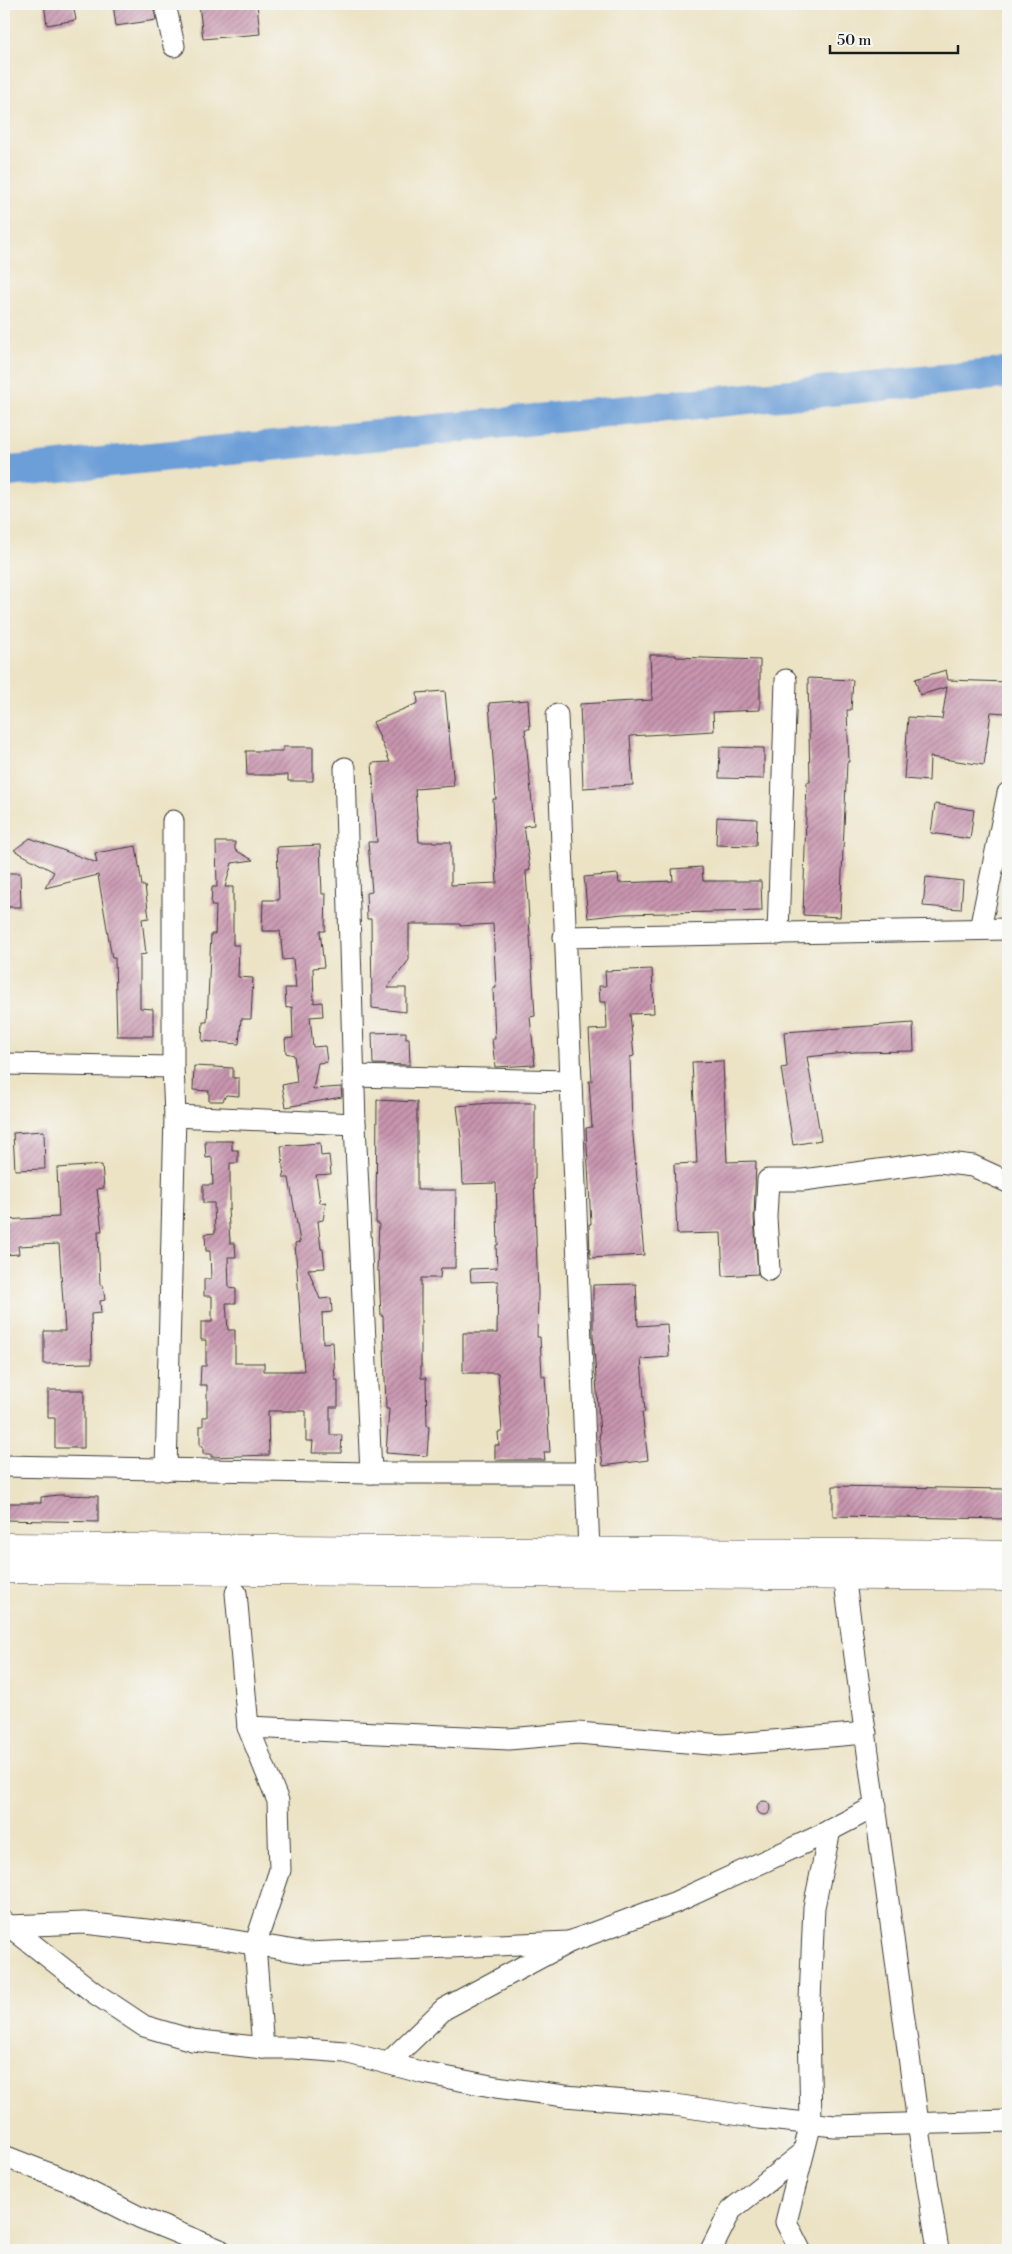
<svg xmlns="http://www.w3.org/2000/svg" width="1012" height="2254" font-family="'Libre Bodoni',serif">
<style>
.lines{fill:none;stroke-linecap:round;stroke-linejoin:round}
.river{stroke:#6c9ed7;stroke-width:31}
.building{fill:url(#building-hatch)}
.minor-casing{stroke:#3b3a35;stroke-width:23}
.major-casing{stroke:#3b3a35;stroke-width:29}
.minor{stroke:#fff;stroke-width:21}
.major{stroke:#fff;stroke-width:28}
</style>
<defs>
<pattern id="building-hatch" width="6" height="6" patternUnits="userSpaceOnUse" patternTransform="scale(1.25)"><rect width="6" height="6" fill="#c895af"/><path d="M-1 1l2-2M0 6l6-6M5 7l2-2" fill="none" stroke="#a2798e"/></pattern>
</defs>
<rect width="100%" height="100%" fill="#f6f6f2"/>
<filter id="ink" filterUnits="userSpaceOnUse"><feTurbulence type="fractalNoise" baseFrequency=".02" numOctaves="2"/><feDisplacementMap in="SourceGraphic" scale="10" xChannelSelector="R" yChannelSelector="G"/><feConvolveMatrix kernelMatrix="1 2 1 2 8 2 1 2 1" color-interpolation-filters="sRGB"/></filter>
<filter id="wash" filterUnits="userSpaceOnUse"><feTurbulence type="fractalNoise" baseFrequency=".0096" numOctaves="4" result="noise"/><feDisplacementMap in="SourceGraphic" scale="20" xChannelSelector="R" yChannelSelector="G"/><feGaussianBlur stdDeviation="1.12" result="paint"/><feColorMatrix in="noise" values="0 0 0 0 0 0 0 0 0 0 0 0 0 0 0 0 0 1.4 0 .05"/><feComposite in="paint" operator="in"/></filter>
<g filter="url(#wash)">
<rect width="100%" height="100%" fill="#ece3c5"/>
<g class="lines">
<!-- river -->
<polyline class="river" points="4,472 1008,373"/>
</g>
<g id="blocks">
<!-- building -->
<g class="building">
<polygon points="44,4 73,4 76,20 47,25"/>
<polygon points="113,4 153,4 156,20 116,26"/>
<polygon points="199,4 257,4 260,34 203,39"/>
<polygon points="650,655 676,655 676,657 760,660 760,710 713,712 714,731 630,736 633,785 583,788 580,704 652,700"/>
<polygon points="946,670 948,680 1007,682 1006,713 991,712 984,765 930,757 929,781 904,779 908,717 942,719 947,687 920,695 915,679"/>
<polygon points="808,678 853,680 851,710 847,710 849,762 847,762 840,917 803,915 807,782 810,782"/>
<polygon points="445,691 454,786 415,789 419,842 451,842 451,885 497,883 493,799 496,799 489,703 528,700 530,729 525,729 534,825 524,826 530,870 526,871 535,1016 530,1017 535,1065 495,1067 492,1039 495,1039 493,988 496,988 493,924 460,926 460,924 409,924 409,960 387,988 406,988 406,1012 372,1008 371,919 367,919 366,893 372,892 368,842 377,842 372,763 390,762 373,722 418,703 417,693"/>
<polygon points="283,747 313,747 313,781 288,781 288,775 247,775 246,751 283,751"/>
<polygon points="720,747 764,748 764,779 719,778"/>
<polygon points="935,804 974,810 970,839 931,833"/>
<polygon points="717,817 757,819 756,846 716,845"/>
<polygon points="30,838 97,863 95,853 136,846 142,886 145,886 149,918 142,919 146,954 140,955 140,1008 153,1009 153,1036 117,1036 115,958 112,958 98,875 45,888 54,872 14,850"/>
<polygon points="216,842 235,842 235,850 253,860 232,863 225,887 233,887 233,945 239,945 238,977 253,978 251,1019 241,1019 239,1044 202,1041 203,1022 207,1022 211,934 215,934 216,906 211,906 212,887 217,887"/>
<polygon points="320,845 322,894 326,894 325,931 320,931 324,967 313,968 314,1003 322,1002 323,1016 310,1017 313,1047 325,1046 327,1062 318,1063 313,1089 341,1087 342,1097 286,1107 282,1085 297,1082 294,1055 286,1053 285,1039 293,1038 292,1007 286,1008 285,988 296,988 293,959 283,960 280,931 262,931 263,900 279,900 277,847"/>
<polygon points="702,867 703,881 761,881 762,911 622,914 588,918 584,877 618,874 619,883 673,881 672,869"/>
<polygon points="4,873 20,873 21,907 4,907"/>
<polygon points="926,877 963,881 961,909 923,906"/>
<polygon points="652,969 654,1013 630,1014 634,1056 630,1057 632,1125 644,1255 590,1258 589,1224 591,1224 586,1128 592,1127 589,1081 592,1081 589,1030 607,1029 606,1002 600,1002 599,986 606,986 605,971"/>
<polygon points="913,1023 914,1051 854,1052 807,1057 821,1140 793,1145 781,1068 787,1067 784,1032"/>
<polygon points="406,1032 406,1038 409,1038 410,1065 373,1064 372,1033"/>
<polygon points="723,1061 727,1162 756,1161 754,1218 758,1274 723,1276 721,1233 677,1234 674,1164 697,1163 692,1062"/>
<polygon points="194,1066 233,1068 233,1078 239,1078 239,1096 226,1095 223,1101 209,1101 209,1091 193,1090"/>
<polygon points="377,1100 417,1102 417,1190 456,1190 455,1268 441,1268 440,1278 421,1278 421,1378 426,1378 427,1426 429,1427 427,1456 386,1453 389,1409 386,1409 383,1316 381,1316 379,1271 377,1270 379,1223 376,1223"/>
<polygon points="490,1103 535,1103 535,1179 534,1179 538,1294 537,1337 540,1337 542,1376 545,1376 550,1452 544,1452 545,1460 495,1460 495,1445 499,1445 498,1432 502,1432 498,1373 463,1373 463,1333 497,1333 498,1281 471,1282 470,1269 497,1268 496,1245 498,1245 496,1183 463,1184 461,1138 457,1106"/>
<polygon points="44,1131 45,1169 15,1170 13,1133"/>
<polygon points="205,1141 232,1141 232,1150 238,1150 238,1163 230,1163 230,1209 228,1209 230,1243 235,1243 236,1257 228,1257 229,1288 236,1289 236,1303 226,1303 228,1330 235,1330 235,1363 264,1363 264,1371 304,1371 295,1243 300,1242 289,1178 284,1178 281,1146 320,1143 321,1156 329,1155 331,1174 316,1175 320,1203 326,1202 323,1220 318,1221 321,1249 323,1249 325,1268 308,1269 320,1299 331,1298 332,1312 322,1313 323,1343 333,1342 335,1380 338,1380 338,1407 330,1407 330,1435 342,1435 341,1453 312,1453 313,1441 306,1441 306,1411 268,1411 269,1455 211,1457 211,1454 203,1454 203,1446 200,1446 200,1426 203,1426 203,1417 207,1417 207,1385 200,1385 201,1366 206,1366 206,1340 201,1340 201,1322 212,1322 212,1296 204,1296 204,1279 211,1279 210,1251 206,1251 205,1234 215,1233 214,1203 203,1203 203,1185 213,1185 212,1157 206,1158"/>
<polygon points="102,1165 104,1188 97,1189 102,1231 98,1231 100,1285 103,1285 105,1300 100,1301 101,1313 91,1314 92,1363 44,1364 44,1331 65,1331 59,1244 18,1246 19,1254 4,1255 4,1220 59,1217 57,1168"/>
<polygon points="636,1284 638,1326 667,1324 669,1357 641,1359 645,1412 642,1412 648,1460 603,1466 599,1435 600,1435 593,1335 593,1285"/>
<polygon points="48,1390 84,1390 84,1448 55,1448 55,1418 48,1418"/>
<polygon points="833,1486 1003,1489 1008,1491 1008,1519 833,1516"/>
<polygon points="59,1495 98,1496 98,1522 4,1520 4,1503 41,1503 41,1497"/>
<circle cx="764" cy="1808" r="7"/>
</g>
</g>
</g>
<g filter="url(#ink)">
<use href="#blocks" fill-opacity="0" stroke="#3b3a35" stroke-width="1"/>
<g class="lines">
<!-- minor casing -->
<g class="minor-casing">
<g id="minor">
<polyline points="165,4 174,46"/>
<polyline points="557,715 589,1551"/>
<polyline points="345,768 355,1124 371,1473"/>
<polyline points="980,929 1008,793"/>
<polyline points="778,934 786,680"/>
<polyline points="564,937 1008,929"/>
<polyline points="4,1064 173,1067"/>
<polyline points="353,1076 570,1081"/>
<polyline points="175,1116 355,1124"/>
<polyline points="769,1270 766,1217 768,1180 803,1180 939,1162 973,1166 1008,1182"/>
<polyline points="4,1466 371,1473 586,1473"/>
<polyline points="166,1470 175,1116 173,1067 173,821"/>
<polyline points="844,1575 918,2123 938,2250"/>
<polyline points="236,1593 248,1727 509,1739 578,1733 722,1745 866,1733"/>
<polyline points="248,1727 278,1801 280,1870 255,1945 263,2048"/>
<polyline points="4,1922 93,1992 144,2026 192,2040 263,2048 293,2048 345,2052 424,2073 496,2087 565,2096 675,2105 759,2118 835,2126 1008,2121"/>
<polyline points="9,1926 84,1923 217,1938 307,1953 569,1942"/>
<polyline points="388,2063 444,2009 569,1942 676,1902 817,1837 876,1806"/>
<polyline points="4,2156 68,2181 139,2217 220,2250"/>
<polyline points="711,2250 731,2210 803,2153"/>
<polyline points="800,2250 786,2222 811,2123 809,2023 814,1907 830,1830"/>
</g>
</g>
<!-- major casing -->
<g class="major-casing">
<g id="major">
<path d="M4 1547C226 1548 448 1550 670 1552 783 1553 895 1552 1008 1555"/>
<polyline points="4,1569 1008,1577"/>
</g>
</g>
<!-- minor -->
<use href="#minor" class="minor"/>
<!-- major -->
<use href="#major" class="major"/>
</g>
</g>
<!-- margin -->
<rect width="1012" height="2254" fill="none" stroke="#f6f6f2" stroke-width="20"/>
<!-- scale -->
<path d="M830 45v8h128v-8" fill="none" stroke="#1c1c1c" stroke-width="2.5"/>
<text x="837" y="45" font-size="15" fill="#1c1c1c" stroke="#f6f6f2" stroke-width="4" paint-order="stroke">50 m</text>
</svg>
